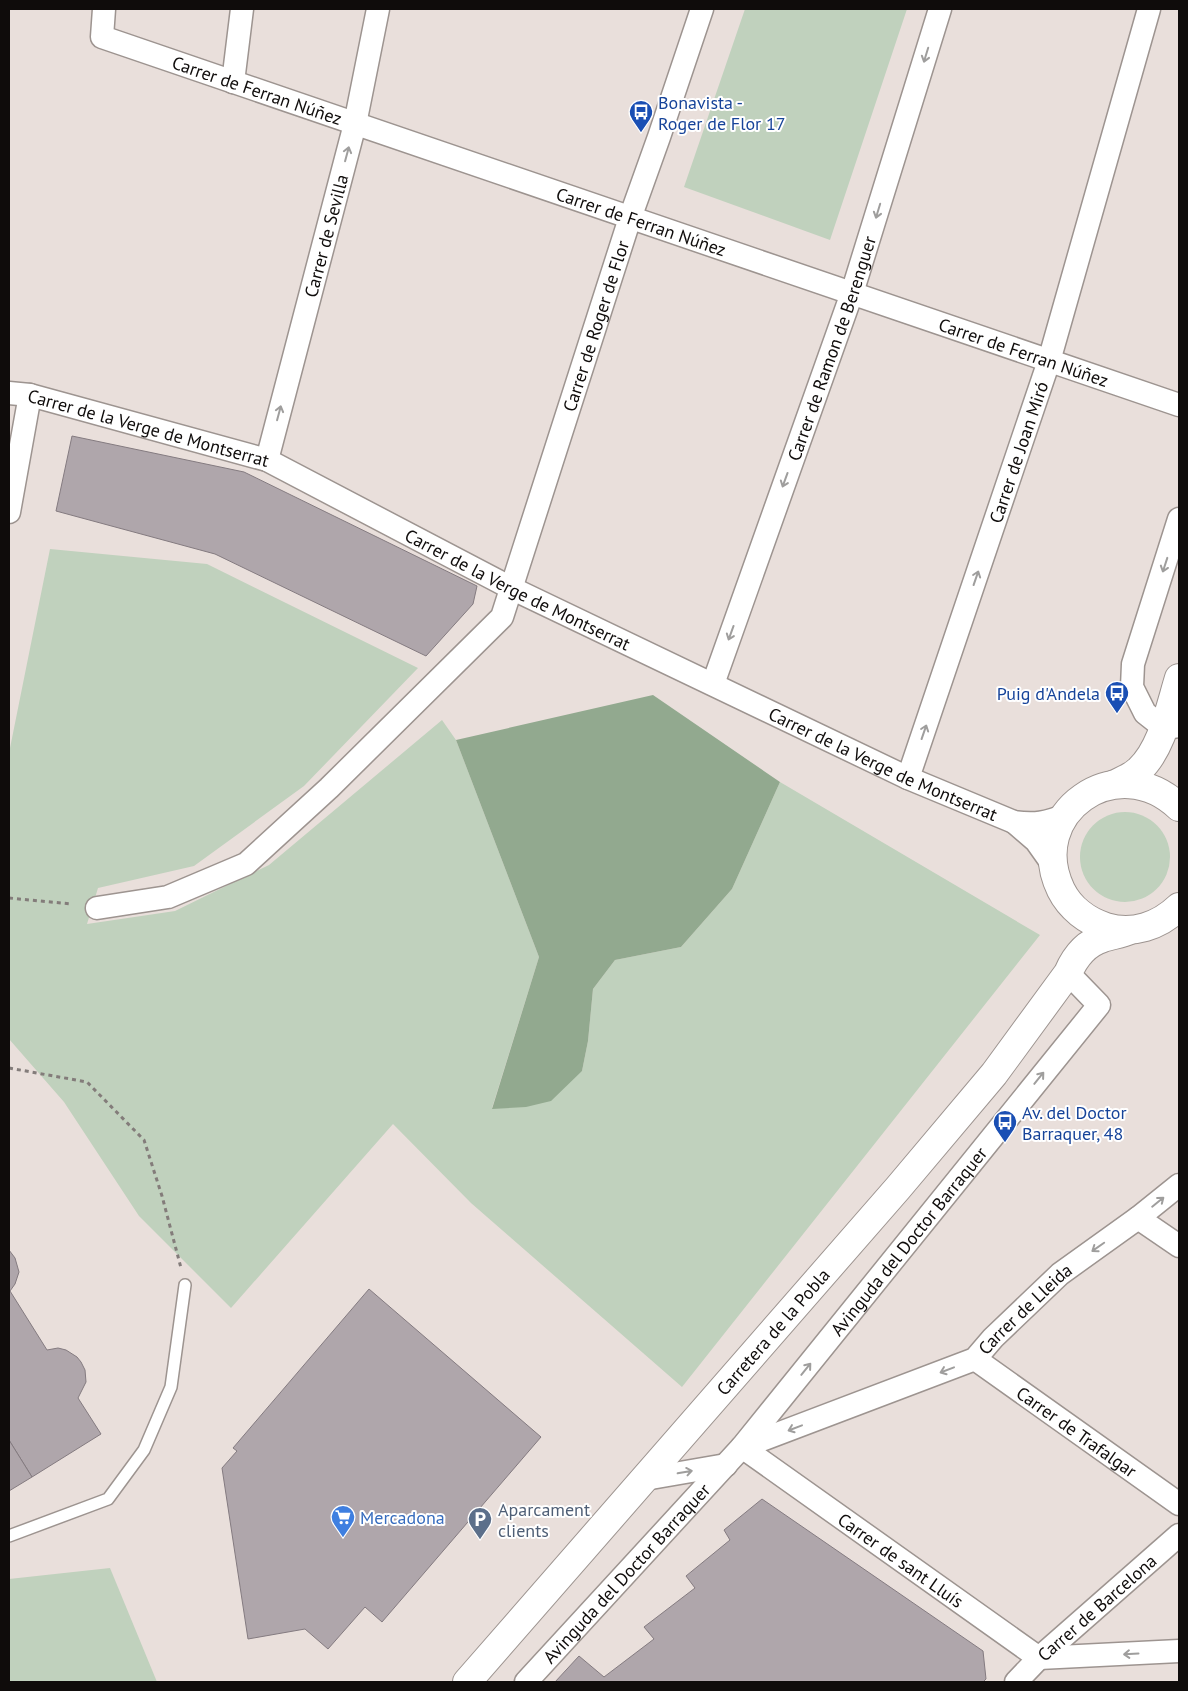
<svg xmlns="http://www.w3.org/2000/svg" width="1188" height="1691" font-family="'PT Sans',sans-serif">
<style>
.green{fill:#c0d1bd}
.forest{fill:#92a98f}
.building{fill:#afa6ab;stroke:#847b80}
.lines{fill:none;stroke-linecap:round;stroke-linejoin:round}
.service-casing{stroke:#9d9490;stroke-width:14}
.minor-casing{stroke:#9d9490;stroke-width:25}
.tertiary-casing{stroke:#9d9490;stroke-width:30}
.path{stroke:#837c7a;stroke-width:3;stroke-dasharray:4 4;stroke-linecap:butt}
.service{stroke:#fff;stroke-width:11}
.minor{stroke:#fff;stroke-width:22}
.tertiary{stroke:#fff;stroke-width:28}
.oneway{stroke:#9f9e9d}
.labels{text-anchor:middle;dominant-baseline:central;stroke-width:4;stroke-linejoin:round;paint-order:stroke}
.street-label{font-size:18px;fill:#0f0c0b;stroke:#fff}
.transit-label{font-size:18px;fill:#164399;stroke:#fff;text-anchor:start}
.service-label{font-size:18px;fill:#4e5e75;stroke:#fff;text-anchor:start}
.shop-label{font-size:18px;fill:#366cbe;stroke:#fff;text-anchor:start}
</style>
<rect width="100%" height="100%" fill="#e9dfdb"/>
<!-- green -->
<g class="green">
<polygon points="745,9 907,9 830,240 684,187"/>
<polygon points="50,549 207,564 418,668 304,786 194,866 98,888 87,924 175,911 269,865 442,720 456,740 539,957 492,1108 582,1071 588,1041 593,989 615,960 681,947 732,889 780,782 1040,935 682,1387 471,1203 393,1124 231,1308 139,1216 64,1102 9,1039 9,753"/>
<circle cx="1125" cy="857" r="45"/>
<polygon points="110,1568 157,1682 9,1682 9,1579"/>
</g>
<!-- forest -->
<polygon class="forest" points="653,695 780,782 732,889 681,947 615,960 593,989 588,1041 582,1071 551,1101 526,1107 492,1109 539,957 456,740"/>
<!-- building -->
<g class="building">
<polygon points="72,436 244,472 477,586 473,604 426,656 215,554 56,511"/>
<polygon points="9,1250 15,1258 19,1272 15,1284 10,1291 47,1350 58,1348 66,1350 77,1357 81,1362 85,1370 86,1382 78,1398 101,1434 32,1477 9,1440"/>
<polygon points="369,1289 541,1437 382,1622 365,1607 328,1649 305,1629 248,1639 222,1468 237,1451 233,1448"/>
<polygon points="9,1440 32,1477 9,1491"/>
<polygon points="762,1499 983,1651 986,1679 983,1682 555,1682 579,1656 604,1677 654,1639 644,1627 695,1588 686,1576 730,1540 724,1530"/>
</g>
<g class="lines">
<!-- service casing -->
<g class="service-casing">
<polyline id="service" points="9,1536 108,1499 144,1450 171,1387 185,1285"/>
</g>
<!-- minor casing -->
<g class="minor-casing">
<g id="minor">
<path id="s1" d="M104 9 102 37 1179 405"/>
<polyline points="233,82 242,9"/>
<path id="s2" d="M9 393 30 395 267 460 511 588 908 778 1014 822C1035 825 1046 823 1066 815"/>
<path id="s3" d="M267 460 355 124 378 9"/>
<polyline points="9,512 30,395"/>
<polyline points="1179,519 1133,664 1132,687 1145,713 1164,728 1179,726"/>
<path id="s4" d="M713 684 852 293 940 9"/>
<path id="s5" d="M908 778 1049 361 1149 9"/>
<polyline points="1014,822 1036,841 1053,865"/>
<path id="s6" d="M97 908 168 897 246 864 329 788 502 617 630 218 659 137 702 9"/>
<polyline points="1138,1218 1179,1246"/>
<path id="s7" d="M975 1359 1179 1504"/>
<path id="s8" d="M742 1447 1039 1658"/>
<path id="s9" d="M743 1447 975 1359 993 1338 1060 1274 1138 1218 1179 1185"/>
<polyline points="645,1479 726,1465"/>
<polyline points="1039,1658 1179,1651"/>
<path id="s10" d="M526 1682 742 1447 1099 1005 1068 973"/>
<path id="s11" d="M1016 1682 1039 1658 1179 1535"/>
</g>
</g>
<!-- tertiary casing -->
<g class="tertiary-casing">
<g id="tertiary">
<path d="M1115 784C1123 780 1132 777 1139 770 1162 749 1170 707 1179 678"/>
<path d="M1179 807C1117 748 1024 813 1061 890 1070 908 1087 921 1106 927 1133 935 1159 926 1179 907"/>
<path id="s12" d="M467 1682 898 1188 994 1074 1068 973C1075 957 1086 943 1103 938 1112 935 1121 934 1130 930"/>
</g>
</g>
<!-- path -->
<g class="path">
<polyline points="9,898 72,904"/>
<polyline points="9,1068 87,1082 144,1140 162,1196 181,1268"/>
</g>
<!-- service -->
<use href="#service" class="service"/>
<!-- minor -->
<use href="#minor" class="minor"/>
<!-- tertiary -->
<use href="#tertiary" class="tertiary"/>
</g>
<!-- one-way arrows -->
<defs><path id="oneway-shaft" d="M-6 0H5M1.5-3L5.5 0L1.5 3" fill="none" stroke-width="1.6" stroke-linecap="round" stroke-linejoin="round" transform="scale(1.25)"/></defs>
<g class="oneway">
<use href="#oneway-shaft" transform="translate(926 55) rotate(107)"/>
<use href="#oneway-shaft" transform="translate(347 154) rotate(-75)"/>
<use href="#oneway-shaft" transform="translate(878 211) rotate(107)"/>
<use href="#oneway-shaft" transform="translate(279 413) rotate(-75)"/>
<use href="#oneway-shaft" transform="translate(785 480) rotate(110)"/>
<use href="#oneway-shaft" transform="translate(1165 565) rotate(108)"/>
<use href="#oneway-shaft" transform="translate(976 578) rotate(-71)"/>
<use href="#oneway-shaft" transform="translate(731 633) rotate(110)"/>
<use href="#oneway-shaft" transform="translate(924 732) rotate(-71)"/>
<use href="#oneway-shaft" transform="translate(1039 1078) rotate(-51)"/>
<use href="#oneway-shaft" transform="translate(1158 1202) rotate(-39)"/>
<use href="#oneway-shaft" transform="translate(1098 1247) rotate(145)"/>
<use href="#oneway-shaft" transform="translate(806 1369) rotate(-51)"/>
<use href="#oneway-shaft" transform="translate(947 1370) rotate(159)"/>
<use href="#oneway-shaft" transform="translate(795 1428) rotate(159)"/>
<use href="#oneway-shaft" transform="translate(685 1472) rotate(-10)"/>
<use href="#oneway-shaft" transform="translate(1131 1654) rotate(177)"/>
</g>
<!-- icons -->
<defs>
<g id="bus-pin" transform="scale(1.25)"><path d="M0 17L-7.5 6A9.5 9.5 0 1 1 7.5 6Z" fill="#1a4fb4" stroke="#fff"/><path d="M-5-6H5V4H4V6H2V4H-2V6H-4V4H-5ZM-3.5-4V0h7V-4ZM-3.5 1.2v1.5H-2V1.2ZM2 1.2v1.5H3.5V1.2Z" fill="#fff"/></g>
<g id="supermarket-pin" transform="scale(1.25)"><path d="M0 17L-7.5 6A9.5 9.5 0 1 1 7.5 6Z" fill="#3f7fe0" stroke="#fff"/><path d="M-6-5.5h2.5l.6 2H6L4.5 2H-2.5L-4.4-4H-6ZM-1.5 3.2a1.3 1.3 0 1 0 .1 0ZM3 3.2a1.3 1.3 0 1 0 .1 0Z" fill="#fff"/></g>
<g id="parking-pin" transform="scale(1.25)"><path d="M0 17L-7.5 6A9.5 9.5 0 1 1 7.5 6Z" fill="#5c6f8a" stroke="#fff"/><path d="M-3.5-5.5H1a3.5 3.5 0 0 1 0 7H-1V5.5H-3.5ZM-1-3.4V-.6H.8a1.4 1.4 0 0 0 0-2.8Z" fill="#fff"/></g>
</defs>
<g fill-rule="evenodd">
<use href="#bus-pin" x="641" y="112"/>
<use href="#bus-pin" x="1117" y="693"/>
<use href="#bus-pin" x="1005" y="1122"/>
<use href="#supermarket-pin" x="343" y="1517"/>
<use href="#parking-pin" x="480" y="1519"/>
</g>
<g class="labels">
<!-- street labels -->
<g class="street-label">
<text stroke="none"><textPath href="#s1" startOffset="192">Carrer de Ferran Núñez</textPath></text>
<text stroke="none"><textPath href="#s1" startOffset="598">Carrer de Ferran Núñez</textPath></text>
<text stroke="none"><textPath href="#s3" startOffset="232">Carrer de Sevilla</textPath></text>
<text stroke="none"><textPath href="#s6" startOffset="818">Carrer de Roger de Flor</textPath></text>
<text stroke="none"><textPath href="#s4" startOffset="356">Carrer de Ramon de Berenguer</textPath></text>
<text stroke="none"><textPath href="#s1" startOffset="1002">Carrer de Ferran Núñez</textPath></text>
<text stroke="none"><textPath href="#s2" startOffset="144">Carrer de la Verge de Montserrat</textPath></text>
<text stroke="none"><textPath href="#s5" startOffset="344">Carrer de Joan Miró</textPath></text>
<text stroke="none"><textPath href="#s2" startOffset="549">Carrer de la Verge de Montserrat</textPath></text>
<text stroke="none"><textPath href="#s2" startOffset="954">Carrer de la Verge de Montserrat</textPath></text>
<text stroke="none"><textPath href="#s10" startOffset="584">Avinguda del Doctor Barraquer</textPath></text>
<text stroke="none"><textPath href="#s9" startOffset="319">Carrer de Lleida</textPath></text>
<text stroke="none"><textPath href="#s12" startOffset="465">Carretera de la Pobla</textPath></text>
<text stroke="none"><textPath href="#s7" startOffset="125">Carrer de Trafalgar</textPath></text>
<text stroke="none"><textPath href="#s8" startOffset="195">Carrer de sant Lluís</textPath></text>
<text stroke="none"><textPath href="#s10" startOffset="148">Avinguda del Doctor Barraquer</textPath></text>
<text stroke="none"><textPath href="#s11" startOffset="110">Carrer de Barcelona</textPath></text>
</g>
<!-- transit labels -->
<g class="transit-label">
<text x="658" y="102">Bonavista -<tspan x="658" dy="21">Roger de Flor 17</tspan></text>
<text x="1100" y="693" text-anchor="end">Puig d'Andela</text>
<text x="1022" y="1112">Av. del Doctor<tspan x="1022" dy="21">Barraquer, 48</tspan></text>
</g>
<!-- service labels -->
<g class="service-label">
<text x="498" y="1509">Aparcament<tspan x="498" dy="21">clients</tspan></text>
</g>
<!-- shop labels -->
<g class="shop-label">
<text x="360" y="1517">Mercadona</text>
</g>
</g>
<!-- border -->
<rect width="1188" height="1691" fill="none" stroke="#0f0c0b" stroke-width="20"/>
</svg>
